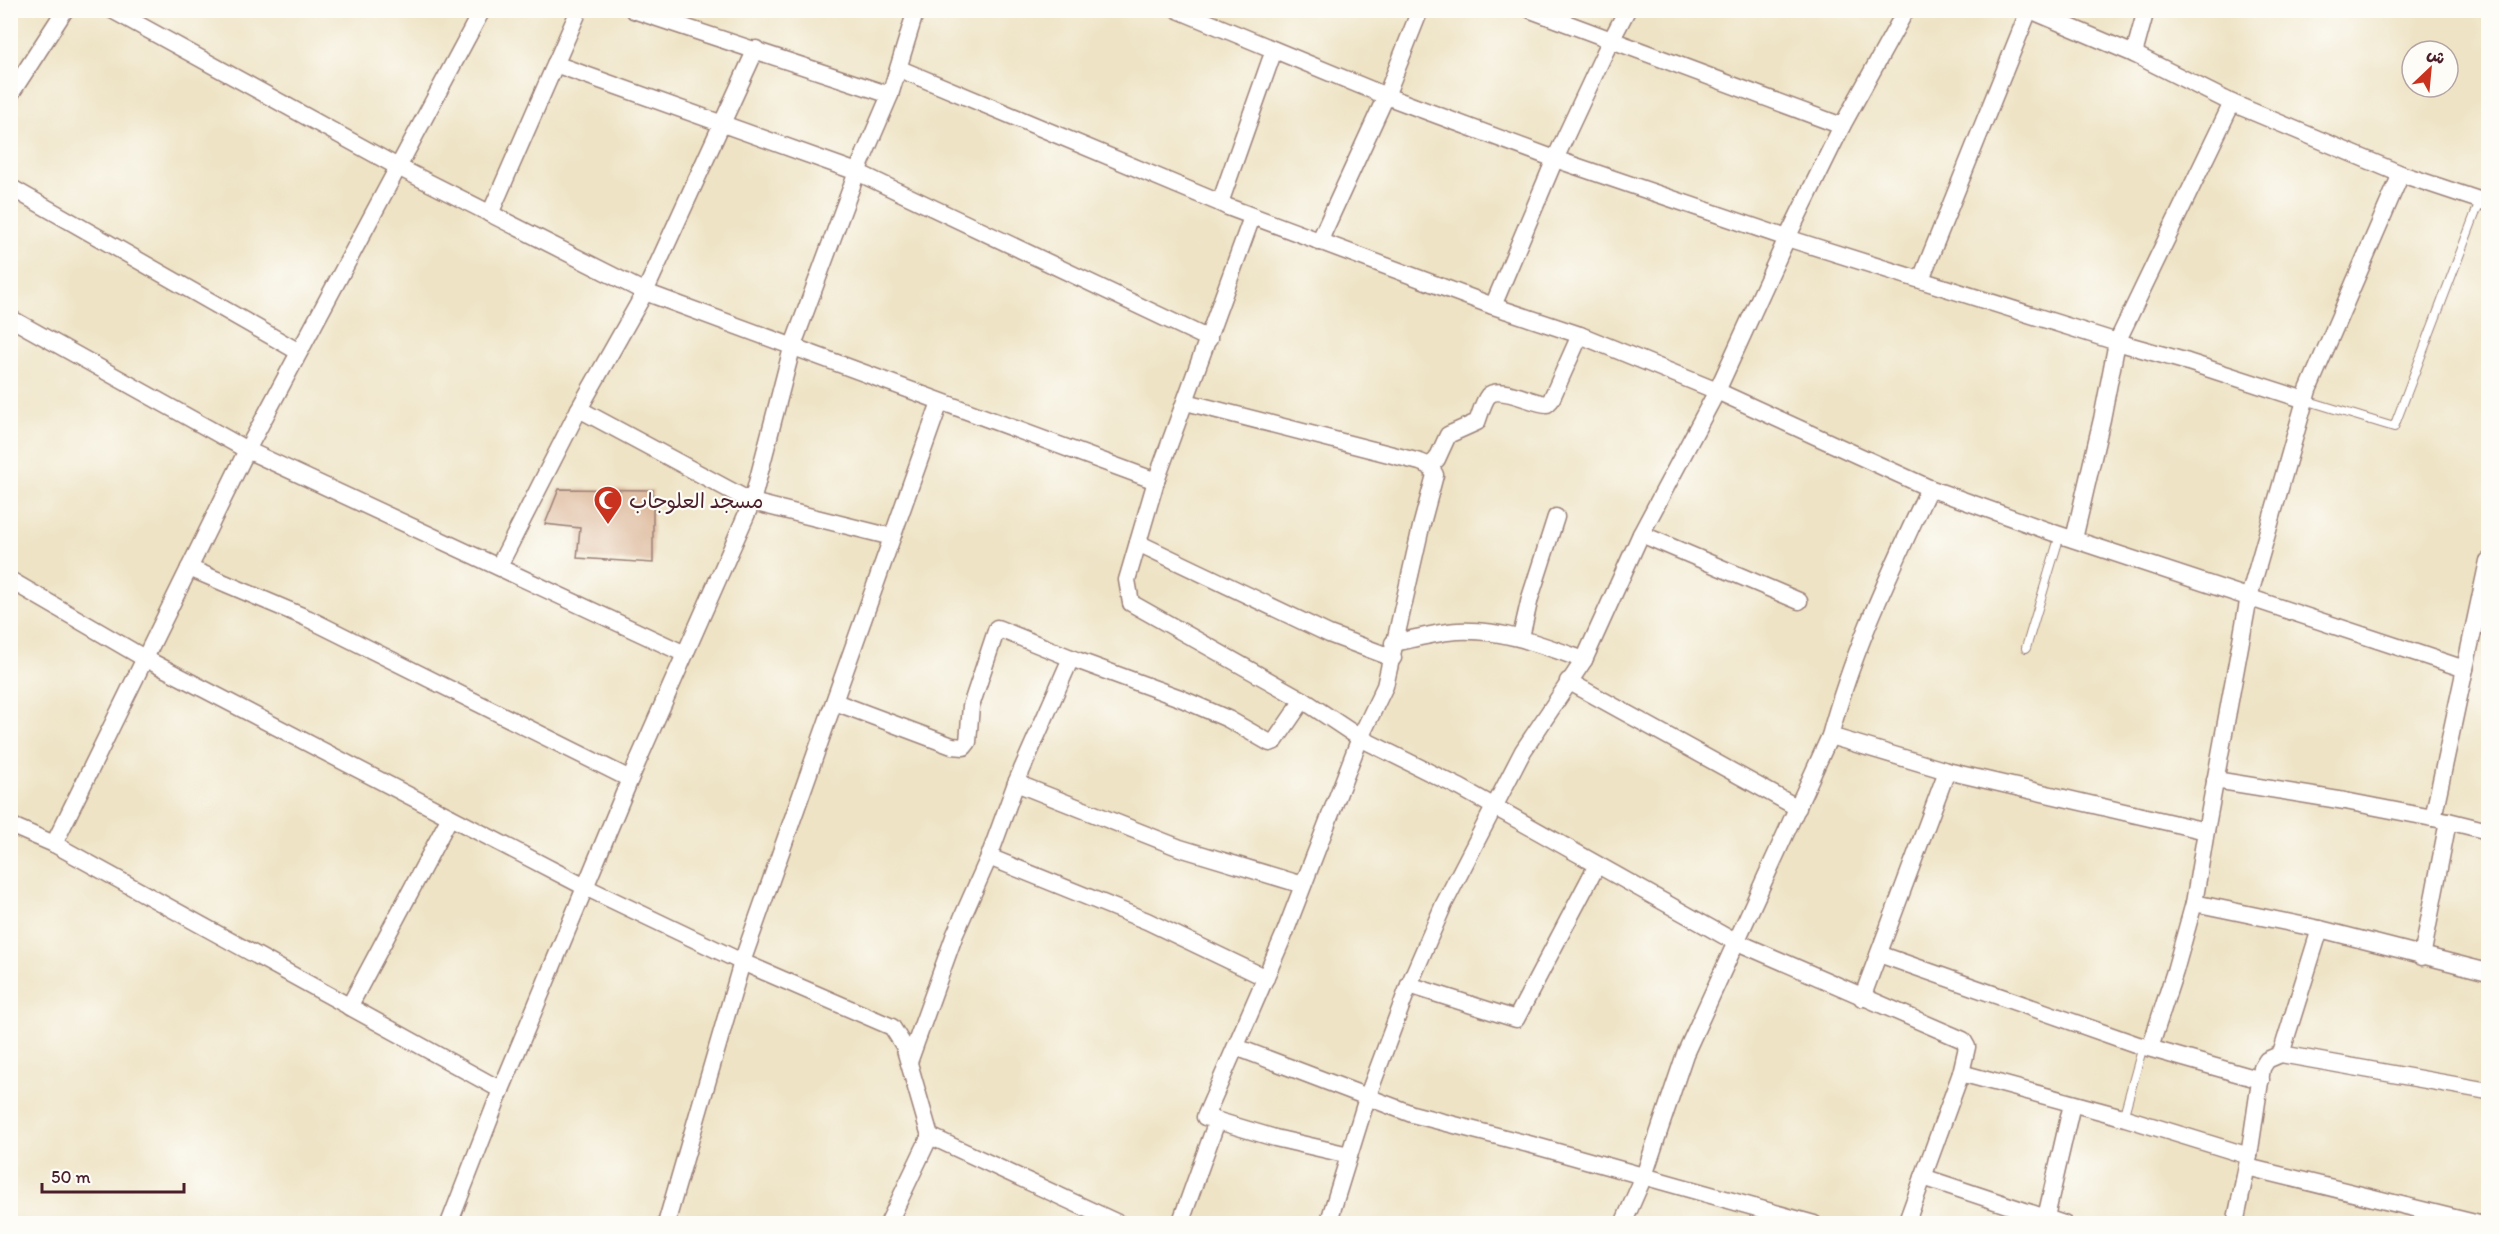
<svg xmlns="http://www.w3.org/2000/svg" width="2499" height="1234" font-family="Itim,'Playpen Sans Arabic',sans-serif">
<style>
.building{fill:#d8ae8d}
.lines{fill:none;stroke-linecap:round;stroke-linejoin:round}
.service-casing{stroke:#9c8178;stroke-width:10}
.minor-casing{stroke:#9c8178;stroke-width:19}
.service{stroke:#fff;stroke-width:8}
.minor{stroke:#fff;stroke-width:16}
.labels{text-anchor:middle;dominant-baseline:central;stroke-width:4.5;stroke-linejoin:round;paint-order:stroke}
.poi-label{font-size:21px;fill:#4a1f2b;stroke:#fdfcf7;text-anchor:start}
</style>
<rect width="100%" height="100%" fill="#fdfcf7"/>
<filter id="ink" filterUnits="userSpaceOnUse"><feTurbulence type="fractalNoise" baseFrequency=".0167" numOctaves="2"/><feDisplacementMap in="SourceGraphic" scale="12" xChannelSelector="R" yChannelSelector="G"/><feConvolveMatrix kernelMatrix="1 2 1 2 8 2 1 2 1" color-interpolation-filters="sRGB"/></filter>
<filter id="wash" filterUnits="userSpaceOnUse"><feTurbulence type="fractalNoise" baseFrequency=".008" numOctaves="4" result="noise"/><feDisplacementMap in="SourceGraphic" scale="24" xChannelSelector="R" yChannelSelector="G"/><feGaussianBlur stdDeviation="1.35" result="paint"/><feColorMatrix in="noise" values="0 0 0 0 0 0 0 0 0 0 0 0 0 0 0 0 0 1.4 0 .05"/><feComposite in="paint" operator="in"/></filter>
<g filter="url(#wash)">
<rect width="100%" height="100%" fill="#eee3c5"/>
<g id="blocks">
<!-- building -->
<polygon class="building" points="559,489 653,490 653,563 577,558 580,528 545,524"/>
</g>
</g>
<g filter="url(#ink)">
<use href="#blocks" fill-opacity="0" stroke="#9c8178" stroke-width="1.5"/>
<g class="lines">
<!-- service casing -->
<g class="service-casing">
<g id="service">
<polyline points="2305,400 2394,427 2480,201"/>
<polyline points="2026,648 2060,535"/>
<polyline points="2123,1118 2143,1046"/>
</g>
</g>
<!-- minor casing -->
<g class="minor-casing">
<g id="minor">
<polyline points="112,10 398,167 645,292 1156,481"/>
<polyline points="633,10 890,95"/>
<polyline points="1178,10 1386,96 1555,159 1787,238 2117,342 2232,103 2134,54 2030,10"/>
<polyline points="1531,10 1842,126"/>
<polyline points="1274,50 1220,203 1228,207 1493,306 1580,335 1717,391 1929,488 2054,533 2465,669"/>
<polyline points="2134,54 2146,10"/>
<polyline points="555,64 857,172 1209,339"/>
<polyline points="900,69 1220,203"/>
<polyline points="10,95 65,10"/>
<polyline points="2232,103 2401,174 2488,203"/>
<polyline points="10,187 299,352"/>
<polyline points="490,214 579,10"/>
<polyline points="1252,217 1156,481 1127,580 1131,603 1303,700 1360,738 1461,788 1728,938 1963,1040 1967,1047 1961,1073 1906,1224"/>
<polyline points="1319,242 1386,96 1420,10"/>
<polyline points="1921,279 2029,10"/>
<polyline points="1493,306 1555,159 1605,52 1627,10"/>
<polyline points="10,318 247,450 685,654"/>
<polyline points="1186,402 1420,462 1430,466 1435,475 1421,527 1385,686 1360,738 1284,935 1205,1117 1275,1138 1349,1155"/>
<polyline points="579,409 752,502 892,537"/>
<path d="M1430 466 1437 459 1448 435 1477 422C1480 415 1483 402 1488 396 1499 384 1533 404 1547 404L1551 400 1580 335"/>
<polyline points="1641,534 1799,601"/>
<polyline points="2074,539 2102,419 2117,342 2188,362 2305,400"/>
<polyline points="1138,543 1329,634 1393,658"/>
<polyline points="499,566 579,409 645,292 756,49"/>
<polyline points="189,568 307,618 630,779"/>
<polyline points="10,580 144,658 585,887 742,962 892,1027 904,1046 930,1136 888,1224"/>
<polyline points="1521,637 1530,598 1556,517"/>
<path d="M1393 643C1414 639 1437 632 1458 631 1503 629 1542 645 1584 660"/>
<polyline points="1568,681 1798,808"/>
<polyline points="835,702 952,746 964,747 968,742 971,706 997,628 1071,658"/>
<polyline points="1830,736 1947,771 2206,831 2194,903 2175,971 2150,1048"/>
<polyline points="2215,780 2345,801 2448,821"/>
<polyline points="1016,783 1180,848 1303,885"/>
<polyline points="2433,818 2488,561"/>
<polyline points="10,825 54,844 501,1090"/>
<polyline points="2206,831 2249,597 2308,390 2401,174"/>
<polyline points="54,844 247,450 482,10"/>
<polyline points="989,857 1147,921 1266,978"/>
<polyline points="2194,903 2320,929 2488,972"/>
<polyline points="1879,954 2138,1045 2261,1080"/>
<polyline points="2422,957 2448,821 2488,831"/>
<polyline points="1409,985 1516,1019 1597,865"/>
<polyline points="1862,998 1947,771"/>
<polyline points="349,1007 450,817"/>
<polyline points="1236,1047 1412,1114 1536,1146 1814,1224"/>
<polyline points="2281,1054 2320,929"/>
<polyline points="909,1062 955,934 989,857 1016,783 1071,658 1180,698 1228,719 1270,743 1275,741 1303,700"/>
<polyline points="1961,1073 2119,1116 2249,1156"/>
<polyline points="930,1136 1120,1224"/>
<polyline points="2247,1167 2479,1224"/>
<polyline points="1923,1177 2064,1224"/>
<polyline points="2046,1217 2072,1104"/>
<polyline points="449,1224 501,1090 630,779 752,502 792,348 857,172 890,95 916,10"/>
<polyline points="666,1224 742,962 940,402"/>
<polyline points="1180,1224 1217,1121"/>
<polyline points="1328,1224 1367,1098 1409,985 1444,904 1523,751 1584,660 1641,534 1717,391 1787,238 1842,126 1906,10"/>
<path d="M1623 1224 1644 1176 1685 1054 1830 736C1853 649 1892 569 1929 488"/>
<polyline points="2235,1224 2249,1156 2262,1068 2267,1060 2281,1054 2488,1091"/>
</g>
</g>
<!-- service -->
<use href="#service" class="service"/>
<!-- minor -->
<use href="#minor" class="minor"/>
</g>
</g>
<!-- icons -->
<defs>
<g id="mosque-pin" transform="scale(1.5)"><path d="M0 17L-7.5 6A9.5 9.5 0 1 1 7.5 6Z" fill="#c8321e" stroke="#fdfcf7"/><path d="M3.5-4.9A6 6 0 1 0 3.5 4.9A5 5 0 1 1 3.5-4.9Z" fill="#fff"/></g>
</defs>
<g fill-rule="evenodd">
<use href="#mosque-pin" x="608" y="500"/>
</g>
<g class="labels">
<!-- poi labels -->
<g class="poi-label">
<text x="629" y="500">مسجد العلوجاب</text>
</g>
</g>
<!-- margin -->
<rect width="2499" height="1234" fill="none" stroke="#fdfcf7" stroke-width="36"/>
<!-- north arrow -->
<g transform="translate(2430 69) rotate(26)"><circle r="28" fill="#fdfcf7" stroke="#b5a4a5" stroke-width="1.5"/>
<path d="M0-4.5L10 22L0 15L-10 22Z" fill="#c8321e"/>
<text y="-9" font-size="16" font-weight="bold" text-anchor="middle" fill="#4a1f2b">ش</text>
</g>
<!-- scale -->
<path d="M42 1183v9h142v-9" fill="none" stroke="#4a1f2b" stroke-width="3"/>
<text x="51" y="1183" font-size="18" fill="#4a1f2b" stroke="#fdfcf7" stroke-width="4.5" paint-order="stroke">50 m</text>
</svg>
